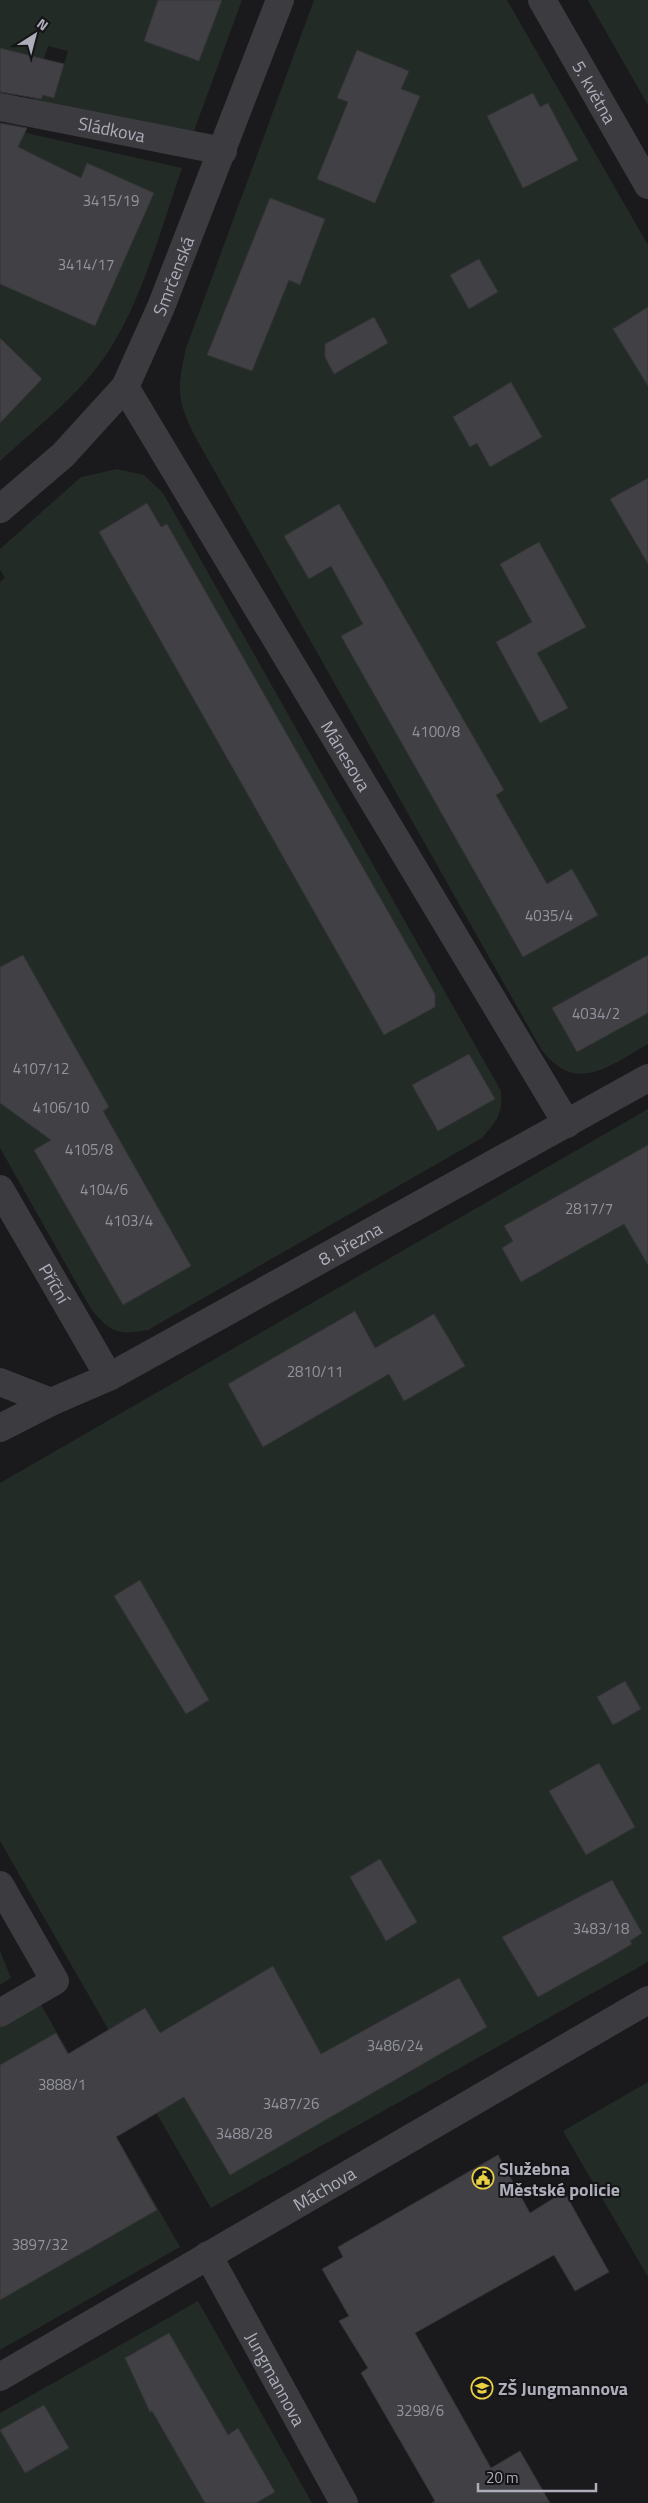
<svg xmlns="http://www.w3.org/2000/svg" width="648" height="2503" font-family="'Titillium Web',sans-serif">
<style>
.green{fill:#232b26}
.building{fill:#414145;stroke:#343437}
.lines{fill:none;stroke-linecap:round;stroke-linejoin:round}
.minor{stroke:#3b3b40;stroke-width:28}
.labels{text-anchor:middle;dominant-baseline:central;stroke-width:4;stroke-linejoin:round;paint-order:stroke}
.number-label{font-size:15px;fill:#92939d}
.street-label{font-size:18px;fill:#adaeba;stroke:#151417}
.poi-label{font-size:18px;font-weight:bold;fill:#adaeba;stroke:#151417;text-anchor:start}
</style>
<rect width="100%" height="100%" fill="#1a191c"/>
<!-- green -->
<g class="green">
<polygon points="0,0 242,0 194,131 32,104 34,93 54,98 68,51 48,46 44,59 0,49"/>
<path d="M314 0H507L648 245V1044C608 1067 575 1095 541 1049L198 442C177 401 176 393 186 348Z"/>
<polygon points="588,0 648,0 648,105 590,4"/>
<path d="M0 127 182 168C159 234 136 325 89 377 63 408 29 434 0 461Z"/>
<path d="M117 469 144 475 163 493 501 1091C503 1114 497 1121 482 1138L148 1330C118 1336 110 1332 91 1309L0 1148V582L5 578 0 570V549L81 477Z"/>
<polygon points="648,1109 648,1962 211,2208 0,1841 0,1483"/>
<polygon points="0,1951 11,1978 0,1985"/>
<polygon points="40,2003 180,2247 0,2350 0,2026"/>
<polygon points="648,2082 648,2277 563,2131"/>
<polygon points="198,2301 312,2503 0,2503 0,2413"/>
</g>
<!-- building -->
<g class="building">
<polygon points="158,0 222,0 199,61 144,41"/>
<polygon points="0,48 64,64 54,98 43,95 41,99 0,92"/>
<polygon points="357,50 409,71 401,89 420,96 375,203 317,179 348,102 337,98"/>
<polygon points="533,93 540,107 548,103 578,160 523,188 487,116"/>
<polygon points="0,123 27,128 18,147 81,178 87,163 154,193 95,326 0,284"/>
<polygon points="270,198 325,219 300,285 289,280 252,371 207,355"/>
<polygon points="479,259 498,292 469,309 450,275"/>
<polygon points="648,307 648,386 613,329"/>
<polygon points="374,317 388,343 334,374 325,357 325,344"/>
<polygon points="0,338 42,379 0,423"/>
<polygon points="511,382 542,437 490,467 477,443 470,447 453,417"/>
<polygon points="648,478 648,564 610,499"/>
<polygon points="147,503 161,527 167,524 435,994 435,1007 384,1035 99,532"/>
<polygon points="339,504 504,790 496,795 547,884 572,869 598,915 523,957 341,636 363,624 331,566 309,579 284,536"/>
<polygon points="539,542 586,627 537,653 568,708 540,723 496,642 532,622 500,564"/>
<polygon points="23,955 109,1107 103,1111 191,1266 123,1305 34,1150 51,1140 0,1103 0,967"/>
<polygon points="648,955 648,1013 577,1052 552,1008"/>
<polygon points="469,1054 495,1099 438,1131 412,1085"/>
<polygon points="648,1145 648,1265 624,1224 521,1282 502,1248 513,1241 504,1226"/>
<polygon points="355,1311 375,1348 434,1314 465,1366 404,1401 389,1374 263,1447 228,1384"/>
<polygon points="140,1580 209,1700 186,1714 114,1596"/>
<polygon points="625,1681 641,1709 613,1725 597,1697"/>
<polygon points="599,1763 635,1827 586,1855 549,1791"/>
<polygon points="380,1859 417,1922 386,1941 350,1877"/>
<polygon points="612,1880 642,1933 630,1941 632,1944 610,1957 538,1997 502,1937"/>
<polygon points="273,1966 321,2054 459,1978 487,2027 230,2175 184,2097 116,2137 157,2210 0,2300 0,2065 56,2033 68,2054 145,2008 160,2033"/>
<polygon points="498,2155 530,2213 562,2193 564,2196 566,2195 609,2272 575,2291 554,2255 415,2333 491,2468 520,2451 550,2503 432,2503 435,2501 361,2373 368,2368 339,2321 349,2316 322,2269 343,2257 338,2247"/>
<polygon points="169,2333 228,2435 238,2428 275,2492 256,2503 205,2503 152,2411 150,2412 125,2358"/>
<polygon points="44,2405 69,2448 25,2473 0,2430"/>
</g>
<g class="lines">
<!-- minor -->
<g class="minor">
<path id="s1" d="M542 0 648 185"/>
<path id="s2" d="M0 107 223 151"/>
<path id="s3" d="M125 387 567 1124"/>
<path id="s4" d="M0 509 63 455 125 387 161 307 280 0"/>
<path id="s5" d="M0 1189 109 1377"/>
<polyline points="0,1382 51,1402"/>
<path id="s6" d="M0 1428 51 1402 109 1377 648 1078"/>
<polyline points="0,1885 55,1981 0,2013"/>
<path id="s7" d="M208 2255 344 2503"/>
<path id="s8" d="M0 2377 648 2000"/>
</g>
</g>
<!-- icons -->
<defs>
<g id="civic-ring" transform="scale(1.125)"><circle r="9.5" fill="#151417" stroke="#ead143" stroke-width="1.5"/><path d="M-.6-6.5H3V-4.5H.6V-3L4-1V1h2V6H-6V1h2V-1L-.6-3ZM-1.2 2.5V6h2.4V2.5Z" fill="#ead143"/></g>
<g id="school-ring" transform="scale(1.125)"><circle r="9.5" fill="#151417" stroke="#ead143" stroke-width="1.5"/><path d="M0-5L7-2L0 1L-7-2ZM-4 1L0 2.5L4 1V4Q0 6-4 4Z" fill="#ead143"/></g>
</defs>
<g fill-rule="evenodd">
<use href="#civic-ring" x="483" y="2178"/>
<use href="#school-ring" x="482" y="2388"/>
</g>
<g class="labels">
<!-- number labels -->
<g class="number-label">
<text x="111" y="200">3415/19</text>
<text x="86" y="264">3414/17</text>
<text x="436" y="731">4100/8</text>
<text x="549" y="915">4035/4</text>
<text x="596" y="1013">4034/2</text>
<text x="41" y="1068">4107/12</text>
<text x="61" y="1107">4106/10</text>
<text x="89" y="1149">4105/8</text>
<text x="104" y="1189">4104/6</text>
<text x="589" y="1208">2817/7</text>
<text x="129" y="1220">4103/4</text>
<text x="315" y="1371">2810/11</text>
<text x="601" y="1928">3483/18</text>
<text x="395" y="2045">3486/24</text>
<text x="62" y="2084">3888/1</text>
<text x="291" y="2103">3487/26</text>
<text x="244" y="2133">3488/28</text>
<text x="40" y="2244">3897/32</text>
<text x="420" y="2410">3298/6</text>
</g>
<!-- street labels -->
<g class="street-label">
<text stroke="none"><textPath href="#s1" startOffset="106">5. května</textPath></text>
<text stroke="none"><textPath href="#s2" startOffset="114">Sládkova</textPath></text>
<text stroke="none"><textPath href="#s4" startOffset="296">Smrčenská</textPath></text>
<text stroke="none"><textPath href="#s3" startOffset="430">Mánesova</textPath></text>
<text stroke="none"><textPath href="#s6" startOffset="396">8. března</textPath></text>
<text stroke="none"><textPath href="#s5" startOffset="109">Příční</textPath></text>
<text stroke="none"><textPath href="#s8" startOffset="375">Máchova</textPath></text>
<text stroke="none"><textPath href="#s7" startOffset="141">Jungmannova</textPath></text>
</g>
<!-- poi labels -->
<g class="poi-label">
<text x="499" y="2168">Služebna<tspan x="499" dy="21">Městské policie</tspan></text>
<text x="498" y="2388">ZŠ Jungmannova</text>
</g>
</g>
<!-- north arrow -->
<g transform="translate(35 35) rotate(36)" stroke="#151417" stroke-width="4" paint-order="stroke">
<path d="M0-4L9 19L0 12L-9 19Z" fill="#adaeba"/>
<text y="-8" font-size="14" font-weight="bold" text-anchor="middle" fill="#adaeba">N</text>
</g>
<!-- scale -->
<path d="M478 2483v8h118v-8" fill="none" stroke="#adaeba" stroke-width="2.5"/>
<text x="486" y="2483" font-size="15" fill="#adaeba" stroke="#151417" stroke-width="4" paint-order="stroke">20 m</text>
</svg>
